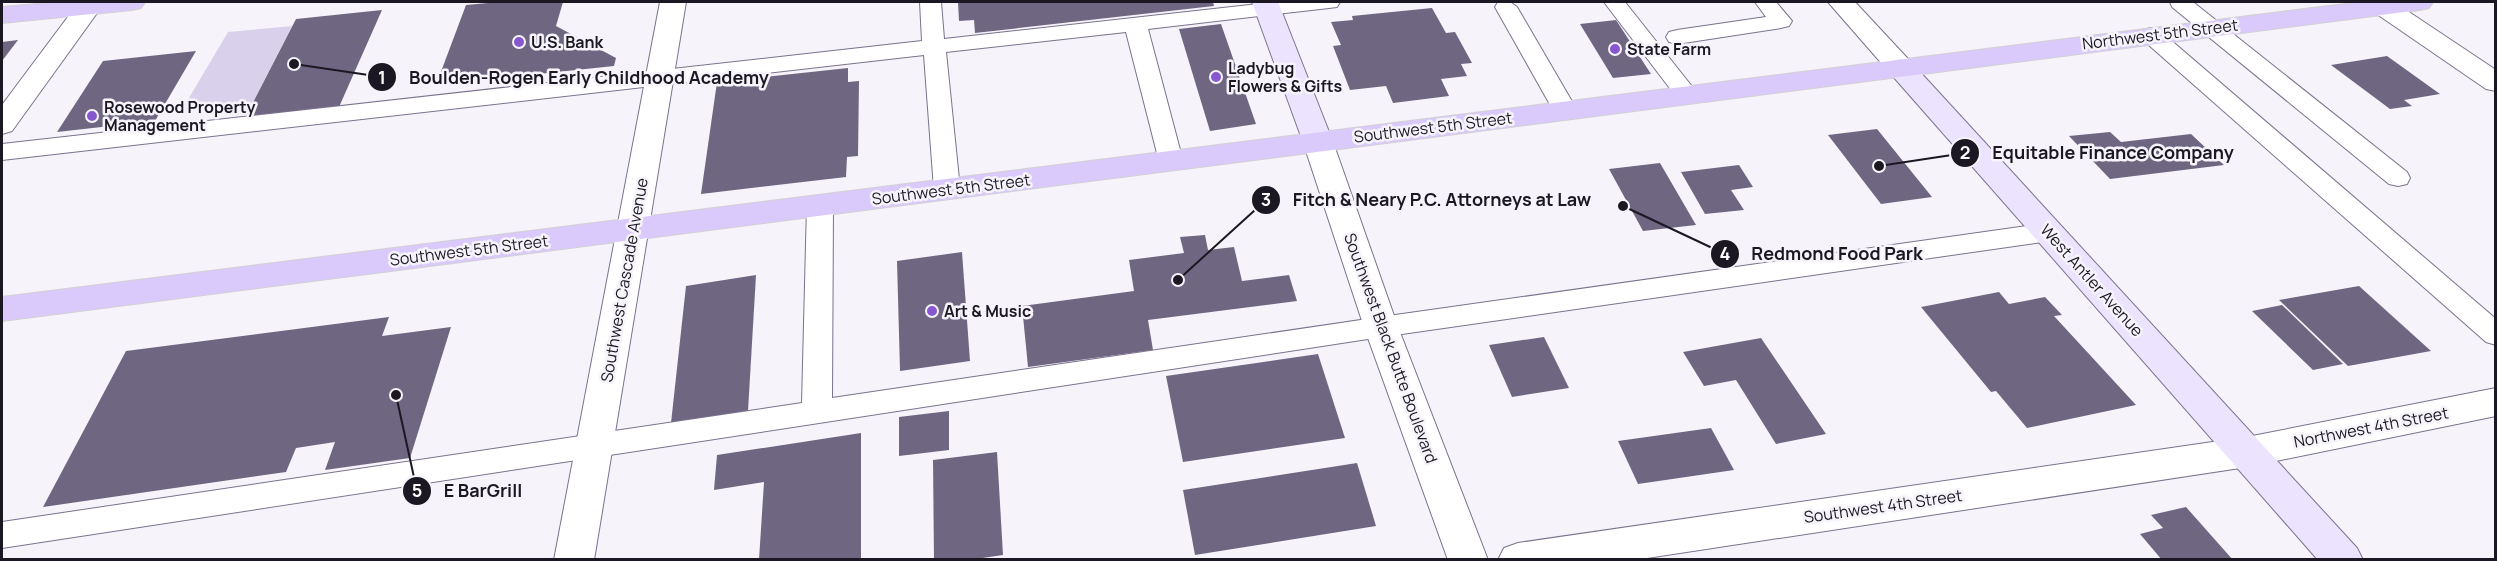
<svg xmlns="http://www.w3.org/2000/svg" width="2497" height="561" font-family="Manrope,sans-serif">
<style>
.green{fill:#d9d1eb}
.building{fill:#6f6782}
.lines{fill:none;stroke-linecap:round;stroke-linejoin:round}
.lane-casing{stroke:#7a728d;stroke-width:2}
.street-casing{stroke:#7a728d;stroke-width:2}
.secondary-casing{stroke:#7a728d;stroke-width:2}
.primary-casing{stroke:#d1d1d3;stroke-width:2}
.lane{fill:#fff;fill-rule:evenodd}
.street{fill:#fff;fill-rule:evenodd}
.secondary{fill:#ece4fe;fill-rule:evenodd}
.primary{fill:#dacafc;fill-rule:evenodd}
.poi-dot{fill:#8757d0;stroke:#f6f4fa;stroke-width:2}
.labels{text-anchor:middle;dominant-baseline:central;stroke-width:5;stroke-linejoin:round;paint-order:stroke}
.street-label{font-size:16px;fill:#1b1823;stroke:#f6f4fa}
.poi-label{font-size:16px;font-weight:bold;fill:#1b1823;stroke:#f6f4fa;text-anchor:start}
.leader{fill:none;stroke:#1b1823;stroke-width:2}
.callout-dot{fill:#1b1823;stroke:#f6f4fa;stroke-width:2}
.mark-label{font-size:18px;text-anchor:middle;font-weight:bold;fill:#fff}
.callout-label{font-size:18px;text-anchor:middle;font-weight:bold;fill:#1b1823;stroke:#f6f4fa;stroke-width:5;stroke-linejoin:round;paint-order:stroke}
</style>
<rect width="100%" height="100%" fill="#f6f4fa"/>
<!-- green -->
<polygon class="green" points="292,26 252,104 180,113 228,32"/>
<!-- building -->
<g class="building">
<polygon points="499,2 563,2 556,26 616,58 614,66 436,85 466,5"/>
<polygon points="958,2 1213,2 1214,6 975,33 974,20 959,21"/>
<polygon points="1432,8 1446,33 1455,32 1472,63 1461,64 1467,76 1441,79 1449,96 1393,103 1386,86 1350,90 1333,46 1341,45 1331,22 1353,20 1352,16"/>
<polygon points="382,10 339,107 245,118 296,19"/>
<polygon points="1616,20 1651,74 1613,78 1580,24"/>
<polygon points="1221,24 1256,124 1210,131 1179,29"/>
<polygon points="18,40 2,61 2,42"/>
<polygon points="196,51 155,121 57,132 103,61"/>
<polygon points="2387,56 2440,94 2404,100 2412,106 2390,109 2331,65"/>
<polygon points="848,68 848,82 859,81 858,156 847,157 846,177 701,194 717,82"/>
<polygon points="1877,129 1932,197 1881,204 1828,135"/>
<polygon points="2110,132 2121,142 2191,134 2224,165 2110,179 2069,136"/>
<polygon points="1660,163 1696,225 1643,231 1609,169"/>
<polygon points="1739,165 1753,187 1731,190 1744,210 1705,214 1681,172"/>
<polygon points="1205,235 1208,250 1234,247 1242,281 1289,275 1297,301 1148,320 1153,350 1028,367 1022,306 1134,291 1129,260 1184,253 1180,237"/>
<polygon points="962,252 970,361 900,371 897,261"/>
<polygon points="756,275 748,411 671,423 686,286"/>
<polygon points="2359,286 2431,351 2348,366 2279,300"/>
<polygon points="1999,292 2009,304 2045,297 2062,315 2054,316 2136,405 2027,428 1996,391 1991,392 1921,307"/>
<polygon points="2282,305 2343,364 2313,370 2252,311"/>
<polygon points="389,317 382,336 451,327 410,458 325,470 335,442 296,448 286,472 43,507 126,351"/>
<polygon points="1544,337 1569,388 1512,397 1489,345"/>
<polygon points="1761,338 1826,434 1776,444 1736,380 1704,386 1683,352"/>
<polygon points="1318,354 1345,438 1183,462 1166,376"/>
<polygon points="949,411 949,450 899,456 899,417"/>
<polygon points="1711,428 1734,470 1638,484 1618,441"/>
<polygon points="861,433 861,560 759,560 764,482 714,490 717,455"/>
<polygon points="997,452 1003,555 969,560 934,560 933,460"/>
<polygon points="1357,463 1376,526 1195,555 1183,490"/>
<polygon points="2186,507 2233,560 2162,560 2140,534 2163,528 2151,515"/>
</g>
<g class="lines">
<!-- lane casing -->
<g class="lane-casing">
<g id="lane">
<polygon points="920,2 941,2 944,39 1276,2 1340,2 1337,7 1329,8 1148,29 1183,161 1180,167 1171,169 1162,167 1159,161 1126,32 946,52 960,189 956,195 947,197 938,195 934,189 924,55 2,160 2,144 922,41"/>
<polygon points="1498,2 1510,2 1517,7 1577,110 1573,115 1565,117 1557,115 1553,110 1495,7"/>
<polygon points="1604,2 1625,2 1694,89 1698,94 1694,99 1686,101 1678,99"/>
<polygon points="1755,2 1776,2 1792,21 1789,26 1781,28 1677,44 1669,42 1666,37 1669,32 1677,30 1766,17"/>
<polygon points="2170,2 2193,2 2407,172 2410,178 2407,184 2398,186 2389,184 2172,7"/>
<polygon points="2151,28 2159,30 2496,319 2496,345 2486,342 2143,40 2140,35 2143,30"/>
<polygon points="820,196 829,199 833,205 832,398 1381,317 2049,223 2058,226 2062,232 2058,238 2049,241 1381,337 2,548 2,522 802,403 807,205 811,199"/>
</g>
</g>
<!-- street casing -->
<g class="street-casing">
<g id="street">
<polygon points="79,2 105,2 12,131 2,134 2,105"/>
<polygon points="660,2 686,2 594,560 554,560"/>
<polygon points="1828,2 1855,2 1910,61 1914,67 1910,73 1900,75 1890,73"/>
<polygon points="2364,2 2394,2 2496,70 2496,91 2486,89 2368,8"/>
<polygon points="1318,133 1328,135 1333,142 1398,327 1488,560 1448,560 1364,327 1303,142 1308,135"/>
<polygon points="2496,388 2496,416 2247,467 1634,560 1498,560 1504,548 1518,543 2247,437"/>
</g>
</g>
<!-- secondary casing -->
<g class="secondary-casing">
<g id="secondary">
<polygon points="1252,2 1278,2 1333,142 1328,149 1318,151 1308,149 1303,142"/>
<polygon points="1900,59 1910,61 2357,548 2363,560 2318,560 1890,73 1886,67 1890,61"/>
</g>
</g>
<!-- primary casing -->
<g class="primary-casing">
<g id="primary">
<polygon points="58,2 145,2 141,8 132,10 2,23 2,7"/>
<polygon points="2361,2 2433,2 2429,8 2420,10 2,321 2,297"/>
</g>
</g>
<!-- lane -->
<use href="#lane" class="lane"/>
<!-- street -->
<use href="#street" class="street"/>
<!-- secondary -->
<use href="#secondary" class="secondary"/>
<!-- primary -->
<use href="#primary" class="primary"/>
</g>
<!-- markers -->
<g class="poi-dot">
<circle cx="519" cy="42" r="6"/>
<circle cx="1615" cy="49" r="6"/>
<circle cx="1216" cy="77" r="6"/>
<circle cx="92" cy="116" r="6"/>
<circle cx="932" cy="311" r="6"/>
</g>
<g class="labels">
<!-- street labels -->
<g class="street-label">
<text transform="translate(2160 34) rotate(-7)">Northwest 5th Street</text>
<text transform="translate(1433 127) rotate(-7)">Southwest 5th Street</text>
<text transform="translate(951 189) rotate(-7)">Southwest 5th Street</text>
<text transform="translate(469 250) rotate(-7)">Southwest 5th Street</text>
<text transform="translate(624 280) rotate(-80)">Southwest Cascade Avenue</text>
<text transform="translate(2092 280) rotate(48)">West Antler Avenue</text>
<text transform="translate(1391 348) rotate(70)">Southwest Black Butte Boulevard</text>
<text transform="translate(2371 427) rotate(-11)">Northwest 4th Street</text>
<text transform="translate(1883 506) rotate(-8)">Southwest 4th Street</text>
</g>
<!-- poi labels -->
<g class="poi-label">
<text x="531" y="42">U.S. Bank</text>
<text x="1627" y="49">State Farm</text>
<text x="1228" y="68">Ladybug<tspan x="1228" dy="18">Flowers &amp; Gifts</tspan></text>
<text x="104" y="107">Rosewood Property<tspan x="104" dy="18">Management</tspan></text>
<text x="944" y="311">Art &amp; Music</text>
</g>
</g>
<!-- callouts -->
<path class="leader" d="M294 64L382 77M1879 166L1965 153M1178 280L1266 200M1623 206L1725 254M396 395L417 491"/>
<g class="callout-dot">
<circle cx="294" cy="64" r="6"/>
<circle cx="1879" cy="166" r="6"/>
<circle cx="1178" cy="280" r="6"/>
<circle cx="1623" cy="206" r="6"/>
<circle cx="396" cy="395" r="6"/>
<circle cx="382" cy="77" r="15"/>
<circle cx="1965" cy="153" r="15"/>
<circle cx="1266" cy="200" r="15"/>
<circle cx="1725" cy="254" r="15"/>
<circle cx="417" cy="491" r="15"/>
</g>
<g class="mark-label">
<text x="382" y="84">1</text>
<text x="1965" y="159">2</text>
<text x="1266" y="206">3</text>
<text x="1725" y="260">4</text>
<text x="417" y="497">5</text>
</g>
<g class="callout-label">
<text x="589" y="84">Boulden-Rogen Early Childhood Academy</text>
<text x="2113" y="159">Equitable Finance Company</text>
<text x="1442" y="206">Fitch &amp; Neary P.C. Attorneys at Law</text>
<text x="1837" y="260">Redmond Food Park</text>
<text x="483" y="497">E BarGrill</text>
</g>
<!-- border -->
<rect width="2497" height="561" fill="none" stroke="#1b1823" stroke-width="6"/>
</svg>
